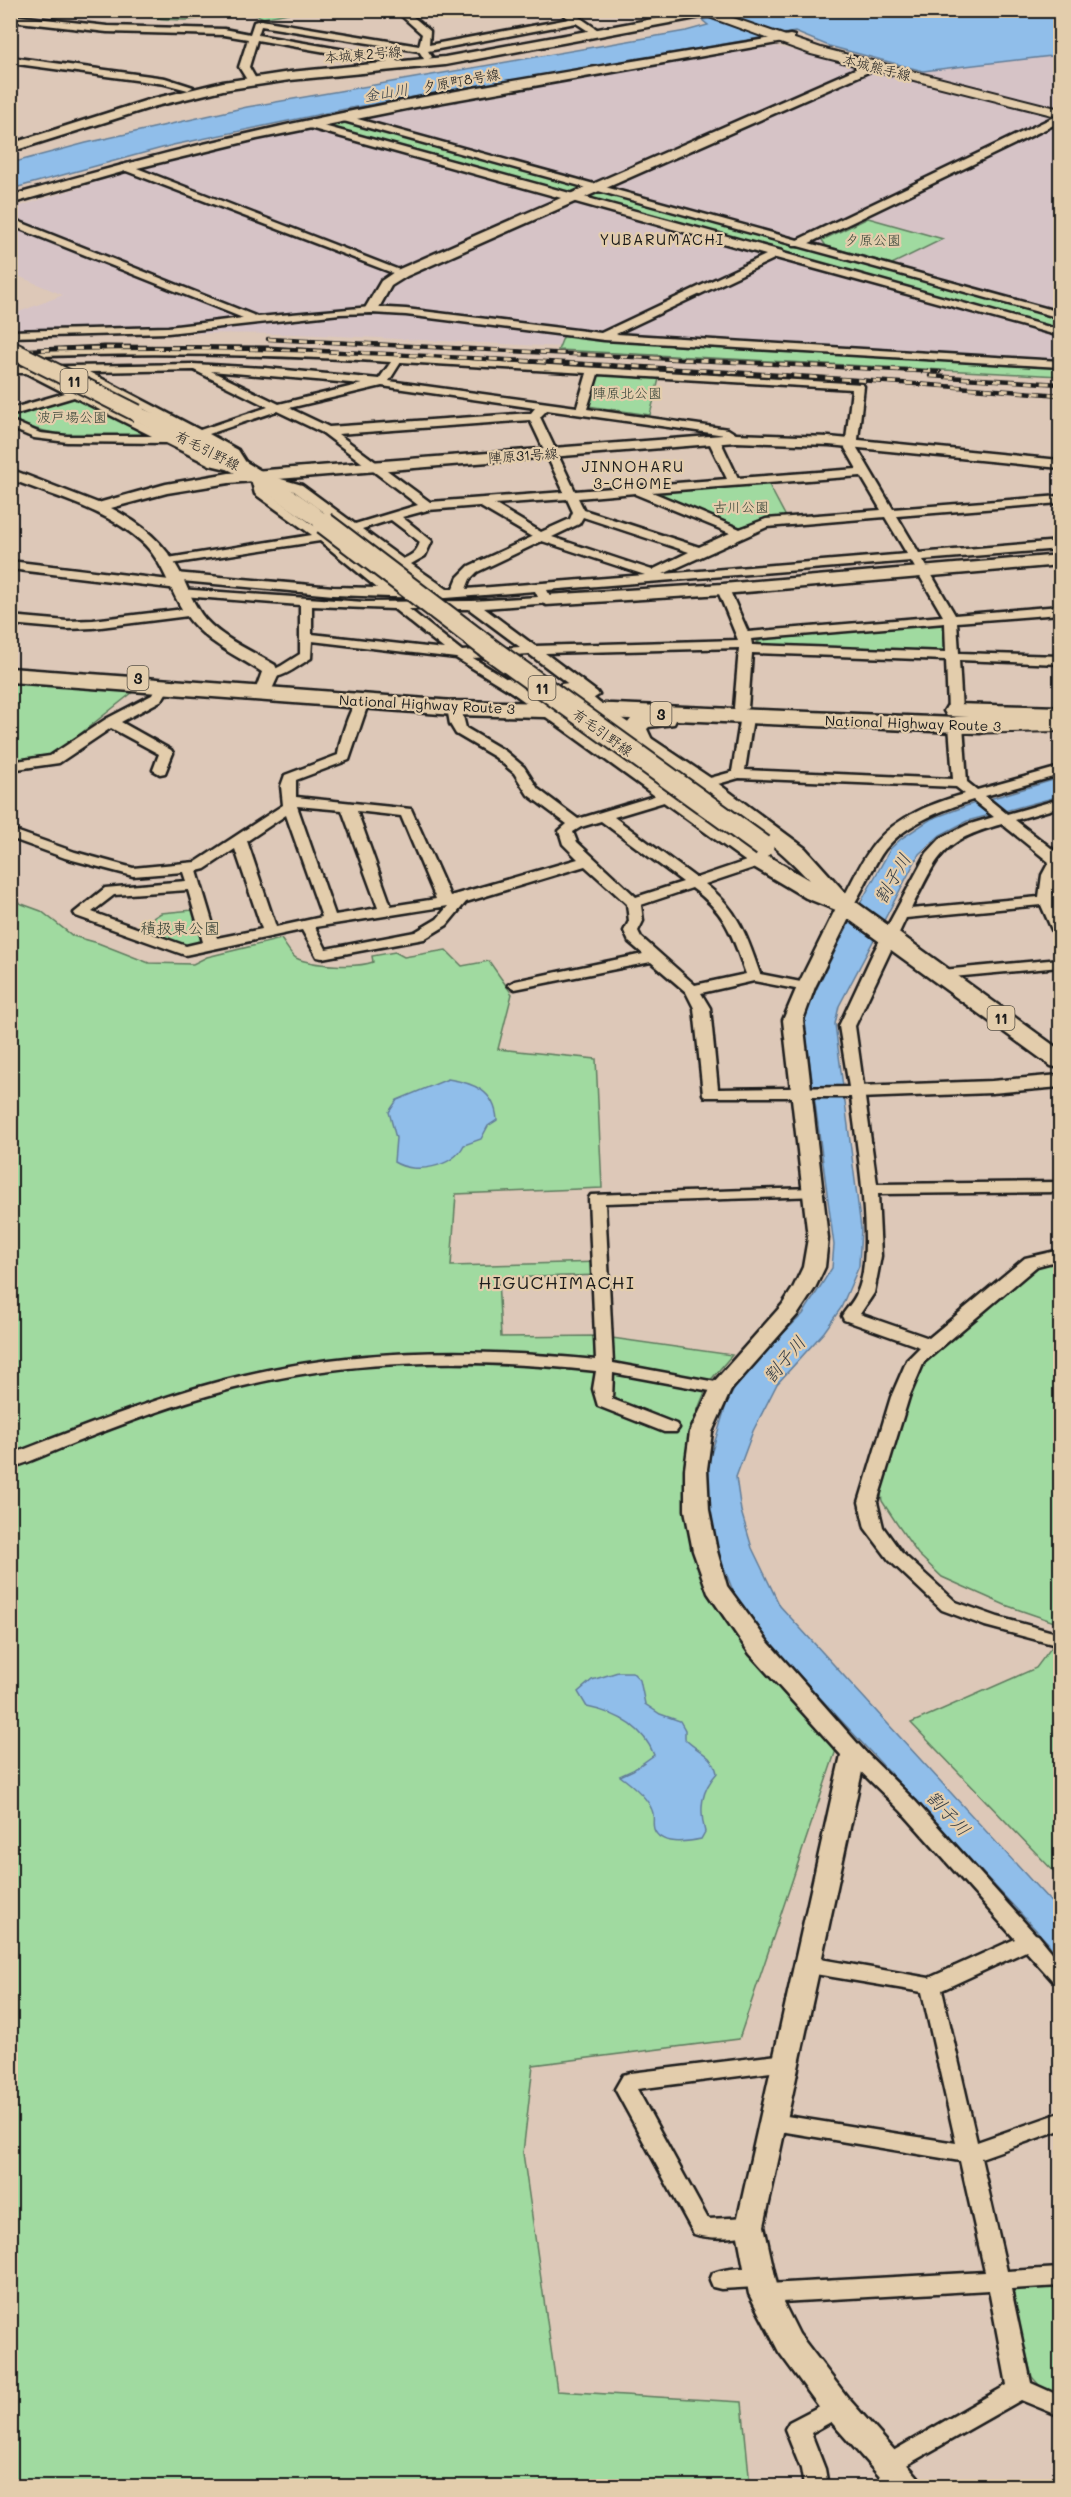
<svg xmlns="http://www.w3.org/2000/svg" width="1071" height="2497" font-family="Mali,'Klee One',sans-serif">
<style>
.built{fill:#d6c3c6}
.green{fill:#a0daa0;stroke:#5e7b5e;stroke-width:1.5}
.water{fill:#90beea;stroke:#627d98;stroke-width:1.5}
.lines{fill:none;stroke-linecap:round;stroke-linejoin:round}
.minor-casing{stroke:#1c1c1c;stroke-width:5}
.tertiary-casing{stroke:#1c1c1c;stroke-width:5}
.secondary-casing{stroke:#1c1c1c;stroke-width:4}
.primary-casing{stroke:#1c1c1c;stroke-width:5}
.trunk-casing{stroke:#1c1c1c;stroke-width:5}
.motorway-casing{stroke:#1c1c1c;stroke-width:4}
.minor{fill:#e3cdac;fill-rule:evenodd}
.tertiary{fill:#e3cdac;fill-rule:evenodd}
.secondary{fill:#e3cdac;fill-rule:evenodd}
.primary{fill:#e3cdac;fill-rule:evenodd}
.trunk{fill:#e3cdac;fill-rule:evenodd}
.motorway{fill:#e3cdac;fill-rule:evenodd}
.rail-casing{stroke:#1c1c1c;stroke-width:4.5}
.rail{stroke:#e3cdac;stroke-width:3;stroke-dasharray:8;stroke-linecap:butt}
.primary-bridge-far1-casing{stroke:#1c1c1c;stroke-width:20;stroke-linecap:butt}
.primary-bridge-casing{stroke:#1c1c1c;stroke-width:25;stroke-linecap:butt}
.primary-bridge-far1{stroke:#e3cdac;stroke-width:16}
.primary-bridge{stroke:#e3cdac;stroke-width:21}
.labels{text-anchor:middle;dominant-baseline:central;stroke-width:4.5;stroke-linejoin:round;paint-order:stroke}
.far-street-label{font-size:14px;fill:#1c1c1c;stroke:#e3cdac}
.far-park-label{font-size:14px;fill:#364236;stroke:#e3cdac}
.far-water-label{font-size:15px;font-style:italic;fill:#333c45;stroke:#e3cdac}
.far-neighbourhood-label{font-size:15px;letter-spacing:1.5px;fill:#1c1c1c;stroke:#e3cdac}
.shield{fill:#e3cdac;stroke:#585147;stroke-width:1.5}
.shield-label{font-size:15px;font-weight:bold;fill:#1c1c1c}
.park-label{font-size:16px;fill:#364236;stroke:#e3cdac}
.water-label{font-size:18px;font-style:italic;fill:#333c45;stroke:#e3cdac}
.neighbourhood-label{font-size:18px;letter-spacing:1.5px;fill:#1c1c1c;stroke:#e3cdac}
</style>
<rect width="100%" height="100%" fill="#ddc8b8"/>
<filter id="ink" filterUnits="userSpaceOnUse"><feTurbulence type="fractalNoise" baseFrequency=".0167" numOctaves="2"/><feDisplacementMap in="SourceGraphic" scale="12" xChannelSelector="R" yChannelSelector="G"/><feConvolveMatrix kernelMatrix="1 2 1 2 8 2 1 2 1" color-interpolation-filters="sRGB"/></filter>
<g filter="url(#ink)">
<!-- built -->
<polygon class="built" points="776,46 909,79 923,71 1060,55 1060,361 635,335 574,328 564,347 298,334 180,333 168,328 30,331 11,327 11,315 63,295 11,273 11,209 147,166 310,127 491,93"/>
<!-- green -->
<g class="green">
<path d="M124 11 130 10 298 11 263 18C241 5 209 19 185 20 164 20 144 17 124 11Z"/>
<polygon points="343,120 1060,317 1060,331 323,126 324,123"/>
<polygon points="868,218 943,239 892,264 826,246 822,240"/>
<polygon points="564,335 1060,367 1060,376 558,350"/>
<polygon points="600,372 660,375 650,415 588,406"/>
<path d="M70 396 76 397 152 436 148 438C102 437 53 441 11 419L12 415Z"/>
<polygon points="768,483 786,517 740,527 652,493"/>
<polygon points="938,623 944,625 946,652 939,654 765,647 757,642 765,638"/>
<polygon points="10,678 85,684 133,692 51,757 11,760"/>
<path d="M11 900 41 911 73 936 98 943 149 963 193 964 207 957 281 939C285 944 291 955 296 958 313 966 357 968 373 962L372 956 395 952 404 957 446 950 462 966 489 961 512 994 498 1049 596 1059 602 1188 456 1194 451 1266 600 1262 602 1275 498 1278 501 1337 598 1336 732 1355 709 1382 690 1429 688 1450 704 1577 718 1610 742 1641 837 1747 739 2039 533 2065 523 2153 557 2391 742 2402 750 2486H11Z"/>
<path d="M193 910 202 943C181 953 155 936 135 929L161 913Z"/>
<polygon points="1060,1262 1060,1624 1005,1605 942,1577 918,1554 897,1524 882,1501 879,1480 921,1361 1035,1264"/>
<polygon points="1060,1636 1060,1878 911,1723 1036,1668"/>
<polygon points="1060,2284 1060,2395 1040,2386 1032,2377 1011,2294 1018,2287"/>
</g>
<!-- water -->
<g class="water">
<polygon points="778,10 1060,11 1060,55 923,71 829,46 795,32 345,109 173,145 11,189 11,163 86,143 247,107 686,31 708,25 702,20"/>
<polygon points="1060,778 1060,796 967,821 940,835 919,854 839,1006 835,1024 861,1228 859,1266 841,1308 824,1332 777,1384 753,1431 736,1477 741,1511 752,1548 780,1606 1060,1912 1060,1961 1048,1943 758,1631 736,1598 719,1556 704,1477 726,1405 743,1372 803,1314 832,1268 834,1245 804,1020 811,1000 846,929 891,848 902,838 931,819 969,805"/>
<path d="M448 1079C474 1083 495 1091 497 1120L488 1126 481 1139 464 1145C453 1167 415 1175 394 1162L396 1138 389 1112 397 1100Z"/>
<path d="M618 1672H632L640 1680 645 1704 660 1714 680 1721 685 1730V1739C697 1752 713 1754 717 1773 701 1791 699 1808 705 1832L701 1839C688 1842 660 1846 654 1829 652 1823 655 1816 652 1810 647 1797 631 1784 620 1776L633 1770 654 1755C643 1726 617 1713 587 1707L578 1692 592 1680Z"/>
</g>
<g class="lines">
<!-- minor casing -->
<g class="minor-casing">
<g id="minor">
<polygon points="395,10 405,10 430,31 429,45 569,19 558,10 569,10 601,32 593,34 576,23 428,51 432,57 427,60 424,59 419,51 261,26 258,35 392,58 405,66 400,69 389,63 257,40 249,67 257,81 252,84 249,83 239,67 248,39 224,35 107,32 10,21 10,15 107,26 224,29 250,34 254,22 261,20 419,46 422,34"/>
<polygon points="10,57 165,78 193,87 188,90 165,84 10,63"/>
<polygon points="343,115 1060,312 1060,318 340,120 338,118"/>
<polygon points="309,122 782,251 783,253 1060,330 1060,336 776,258 616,334 1060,361 1060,367 604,340 406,315 371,313 340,314 168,333 10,337 10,331 168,327 243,318 10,225 10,218 258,317 371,307 406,309 601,333 766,255 306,127 306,123"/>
<polygon points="121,165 129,165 407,273 398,275 121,169"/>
<path d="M104 347 269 348 862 384 864 386 857 448 893 509 1060 496V503L897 516 919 553 1060 541V549L923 560 955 615 1060 606V614L957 622 959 653 1060 656V664L959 660 962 711 955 715 948 711 946 660 752 653 748 708 741 712 736 711 734 708 739 648 545 653 597 692 599 695 583 705 576 701 583 695 529 654 473 658 528 692 530 695 528 698 523 699 456 658 312 641 311 658C298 666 282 680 266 677L265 674 281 666 300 654V605L183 596 177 592 179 589 364 602 472 601 538 597 535 591 446 598 391 597 333 595 171 580 169 577 171 574 175 573 333 587 377 588 320 541 164 565 162 562 164 559 168 558 312 535 255 494 250 475 252 473H260L302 485 355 524 418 505 323 433 277 411 209 434 238 450 250 469 244 473 210 465 166 443 67 442 34 438 10 428V420L40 433 67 436H152L74 397 10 416V409L65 393 26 373H10V367L193 364 265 368 379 379 391 362C266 354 141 352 16 357L10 354 16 351ZM401 362 587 373 577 407 389 381ZM194 370 268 407 200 430 89 372ZM211 371 362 384 279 404ZM73 372 230 454 235 464 217 460 42 373ZM598 374 852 389 845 448 857 469 738 478 720 440 714 437 708 440 727 479 575 491 540 417 547 410 725 435 736 441 742 438 728 429 587 409ZM382 386 535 408 531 413 329 427 289 408ZM530 420 564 492 430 502 338 434ZM861 476 881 510 766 519 740 529 652 492ZM263 481 294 491 344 527 324 533 265 490ZM635 493V494L730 533 699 547 584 510 578 498ZM567 499 573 512 570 519 541 532 494 504ZM479 506 532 537 469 566 458 577 453 589H447L411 564 425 556 432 541 402 517 428 510ZM583 517 689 552 652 570 552 537 579 524ZM885 517 907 554 663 574 767 527ZM391 520 420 542C417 552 412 555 403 559L362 529ZM351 532 430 589 393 588 331 538ZM542 541 645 575 466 589 470 579 477 572ZM911 561 943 616 748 632 729 589 723 585 717 589 738 640 535 646 484 608 550 603 552 600 547 590ZM312 606 394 609 444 649 312 634ZM409 609H469L520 647 462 651ZM945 623 946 652 752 645 751 639Z"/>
<polygon points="10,561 178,581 184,585 178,589 10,569"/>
<polygon points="192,608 196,609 198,612 196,615 93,628 67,629 10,624 10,616 67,621 93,620"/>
<polygon points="162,684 169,688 162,700 121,722 171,750 173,753 165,773 160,774 153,770 159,754 111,728 59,763 10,770 10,762 50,756 106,719 152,695 157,685"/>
<path d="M362 697 369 701 349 760 296 780V797L411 809 450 896 578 859 563 844 559 831 567 824 528 795 514 773 495 757 456 734 450 724 447 708 454 704 461 708 466 728 505 751 524 767 538 789 578 819 664 793H674L676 796 674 799 614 817 696 878 755 858H765L767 861 765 864 705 884C738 909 747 936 760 974L811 984 813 987 806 991 754 981 701 993 710 1008 718 1089 849 1087 839 1026 873 953 927 853 941 838 967 825 994 817 973 800C940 811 901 825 881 855 870 872 862 892 851 909H841L839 906C851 885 860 861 876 842 898 816 933 803 965 794L956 787 739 778 704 788 699 787 697 784 699 781 732 772 741 715H751L753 718 745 770 953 779 949 725 956 721 963 725 967 782 977 790 1060 767V775L985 796 1007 814 1060 799V807L1015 820 1060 855C1060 868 1054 879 1053 893V895H1060V903L1055 904 1060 918V936L1053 932 1041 905 906 918 855 1026 877 1184 1060 1182V1192L878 1194 881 1256 874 1293 860 1314 929 1338 1025 1258 1060 1250V1260L1037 1266 924 1362 909 1397 877 1502 883 1527 901 1552 956 1602 998 1617 1060 1634V1646L985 1626 942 1610 889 1560 865 1528 859 1502 891 1397 907 1360 920 1347 844 1320 842 1316C846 1309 854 1301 857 1293 876 1253 856 1143 851 1097H705L703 1094 694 1008 686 992 651 962 515 989 508 985 515 981 643 954 629 942 624 931 629 921 627 904 585 866 466 902 447 925 424 939 322 958 317 957 302 930 185 955 76 916 74 913 105 888 186 881 183 872 133 876 65 858 10 838V829L75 852 133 868 196 862 283 805 281 786 285 775 338 755C339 743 351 700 362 697ZM297 806 342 810 378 908 335 915ZM357 811 401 816 436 899 391 906ZM286 815 322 917 276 927 247 841ZM601 821 683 882 636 897 577 842 573 832 581 827ZM1002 824 1049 862 1042 875 1039 897 911 909C939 855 940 841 1002 824ZM235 849 262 929 217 938 197 871 205 869ZM692 888C727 914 732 935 746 974L695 985 641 937 638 931 643 921 641 905ZM188 890 203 942 186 946 92 912 114 895ZM448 906 437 919 415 932 326 949 315 927Z"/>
<polygon points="1060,959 1060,967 942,978 935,974 942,970"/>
<path d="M814 1188 822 1193 820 1196 605 1203 613 1363 721 1383 727 1384 730 1388 727 1392 721 1393 613 1373 612 1399 676 1424 679 1428 676 1432H664L598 1406 593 1389 596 1371C464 1357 331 1358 203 1397 159 1410 117 1426 74 1443 53 1451 32 1462 10 1468V1455C80 1428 149 1400 221 1381 345 1348 470 1347 596 1360L589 1198 591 1195Z"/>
<path d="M854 1746 861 1748 915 1801 1035 1934 1038 1935 1060 1962V1983L1053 1981 1026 1951 942 1990 977 2142 1060 2113V2130L981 2158 1007 2271 1060 2268V2286L1011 2289 1031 2383 1060 2396V2416L1021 2400 889 2475 881 2472 877 2465 881 2458 1007 2385 989 2290 764 2303 756 2301 753 2294 756 2287 721 2289 713 2287 710 2280 713 2273C728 2268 753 2266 768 2271L771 2278 768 2284 985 2272 960 2161 774 2130 766 2128 763 2122 766 2116 774 2114 956 2143 922 1992 809 1973 802 1970 799 1965 802 1960 809 1957 929 1978 1015 1939 901 1811 847 1758 844 1753 847 1748Z"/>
<path d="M786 2054 794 2056 797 2062 794 2068 786 2070 637 2089 708 2219 750 2217 758 2220 761 2226 758 2232C741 2238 711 2240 694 2234L615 2089 623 2075 631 2073Z"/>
<polygon points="837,2397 845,2400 849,2407 845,2414 811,2433 825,2469 828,2486 804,2486 801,2469 785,2429 789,2422"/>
</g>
</g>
<!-- tertiary casing -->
<g class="tertiary-casing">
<g id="tertiary">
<polygon points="702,10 728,10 723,13 445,65 290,80 223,90 156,106 10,152 10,144 148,100 223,82 290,72 445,57"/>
<path d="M790 35 794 36V40L421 106 257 139 129 170 10 204V196C92 173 173 150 256 132 432 91 612 65 790 35Z"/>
<polygon points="871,62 877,66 875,69 407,276 391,286 376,313 366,313 364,310 381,281 397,270"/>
<polygon points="1060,114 1060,122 803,246 793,246 791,243"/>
<path d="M736 434 829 437 1060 460V468L829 445 736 442 229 483 167 493 111 508C142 524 165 543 181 574 188 589 194 606 205 619 224 640 252 651 275 665L279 674 268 698 262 699 254 694 262 672C234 654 205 642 186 615 169 591 164 561 141 541 105 509 55 497 10 479V469L98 503 166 484 229 473Z"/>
<polygon points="1060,555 1060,565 723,594 546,605 538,600 546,595 723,584"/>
<polygon points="846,900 852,902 855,906 815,987 803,1020 828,1238 825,1267 815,1288 798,1314 731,1390 712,1432 707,1469 709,1510 717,1551 727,1586 768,1642 866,1753 764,2226 779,2294 799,2334 848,2398 918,2477 922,2486 888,2486 826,2416 779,2352 749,2294 736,2226 841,1755 750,1654 708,1593 693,1551 685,1510 685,1469 690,1432 713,1383 782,1305 793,1288 803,1267 808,1238 783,1020 797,987 837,906 840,902"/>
<polygon points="1060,1075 1060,1087 992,1093 858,1098 851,1096 848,1092 851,1088 858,1086 992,1081"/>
</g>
</g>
<!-- secondary casing -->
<g class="secondary-casing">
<polygon id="secondary" points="690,10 710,10 821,48 1060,109 1060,117 811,54"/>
</g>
<!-- primary casing -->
<g class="primary-casing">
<g id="primary">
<path d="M137 407C167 415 318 499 334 523L331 527H317L250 481 130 417 128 413 130 409Z"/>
<path d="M514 677 522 678 768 856 809 880C763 829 692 786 634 747 610 731 575 714 558 689L561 684 569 683 577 684 603 706 712 779 805 848 849 897 1060 1050V1068L1051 1066 836 910 806 898 752 866 506 688 503 683 506 678Z"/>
</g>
</g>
<!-- trunk casing -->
<g class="trunk-casing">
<g id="trunk">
<polygon points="10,668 454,701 613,704 980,719 988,721 991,726 988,731 980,733 676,720 674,724 649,727 647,729 653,742 649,747 641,749 633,747 623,729 631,719 454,715 10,682"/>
<polygon points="955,704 1060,707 1060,721 947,716 944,711 947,706"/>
</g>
</g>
<!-- motorway casing -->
<g class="motorway-casing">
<polygon id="motorway" points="1060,715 1060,731 956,733 947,730 943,725 947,720 956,717"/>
</g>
<!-- minor -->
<use href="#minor" class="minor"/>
<!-- tertiary -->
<use href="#tertiary" class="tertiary"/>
<!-- secondary -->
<use href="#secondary" class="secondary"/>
<!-- primary -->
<use href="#primary" class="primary"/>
<!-- trunk -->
<use href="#trunk" class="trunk"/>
<!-- motorway -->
<use href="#motorway" class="motorway"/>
<!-- rail casing -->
<g class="rail-casing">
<g id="rail">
<polyline points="268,339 940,372"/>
<path d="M10 351C176 343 341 351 506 360 691 369 876 380 1060 395"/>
<polyline points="930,376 1060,384"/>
</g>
</g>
<!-- rail -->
<use href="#rail" class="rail"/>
<!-- primary-bridge-far1 casing -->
<g class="primary-bridge-far1-casing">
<polyline id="primary-bridge-far1" points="10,349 137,413"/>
</g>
<!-- primary-bridge casing -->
<g class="primary-bridge-casing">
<polyline id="primary-bridge" points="324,523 487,647 763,846"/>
</g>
<!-- primary-bridge-far1 -->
<use href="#primary-bridge-far1" class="primary-bridge-far1"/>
<!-- primary-bridge -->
<use href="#primary-bridge" class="primary-bridge"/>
</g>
</g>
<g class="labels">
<!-- far-street labels -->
<g class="far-street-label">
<text transform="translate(363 54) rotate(-5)">本城東2号線</text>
<text transform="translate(877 67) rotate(14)">本城熊手線</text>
<text transform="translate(461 80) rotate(-10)">夕原町8号線</text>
<text transform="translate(208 450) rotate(27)">有毛引野線</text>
<text transform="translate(523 455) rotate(-4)">陣原31号線</text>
<text transform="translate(427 704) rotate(3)">National Highway Route 3</text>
<text transform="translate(913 723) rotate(2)">National Highway Route 3</text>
<text transform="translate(603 732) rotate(36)">有毛引野線</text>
</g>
<!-- far-park labels -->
<g class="far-park-label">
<text x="873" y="239">夕原公園</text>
<text x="627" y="392">陣原北公園</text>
<text x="72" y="416">波戸場公園</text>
<text x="741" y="506">古川公園</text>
</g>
<!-- far-water labels -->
<g class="far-water-label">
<text transform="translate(386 92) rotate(-9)">金山川</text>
</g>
<!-- far-neighbourhood labels -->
<g class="far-neighbourhood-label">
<text x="662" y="239">YUBARUMACHI</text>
<text x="633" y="466">JINNOHARU<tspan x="633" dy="17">3-CHOME</tspan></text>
</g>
<!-- shield labels -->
<g class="shield">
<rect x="60.5" y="369" width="27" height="24" rx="4.5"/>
<rect x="127.5" y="666" width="21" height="24" rx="4.5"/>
<rect x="528.5" y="676" width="27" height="24" rx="4.5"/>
<rect x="650.5" y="702" width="21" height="24" rx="4.5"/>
<rect x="987.5" y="1006" width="27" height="24" rx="4.5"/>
</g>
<g class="shield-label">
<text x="74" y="381">11</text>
<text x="138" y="678">3</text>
<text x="542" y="688">11</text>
<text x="661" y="714">3</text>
<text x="1001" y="1018">11</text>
</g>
<!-- park labels -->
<g class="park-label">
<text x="180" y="927">積扱東公園</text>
</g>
<!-- water labels -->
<g class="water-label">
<text transform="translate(892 878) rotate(-60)">割子川</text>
<text transform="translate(784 1359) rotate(-50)">割子川</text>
<text transform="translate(949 1813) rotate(47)">割子川</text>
</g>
<!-- neighbourhood labels -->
<g class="neighbourhood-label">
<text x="557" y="1282">HIGUCHIMACHI</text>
</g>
</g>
<!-- margin -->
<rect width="1071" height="2497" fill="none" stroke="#e3cdac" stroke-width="36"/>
<rect x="18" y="18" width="1035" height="2461" fill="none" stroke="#1c1c1c" stroke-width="2" filter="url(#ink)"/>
</svg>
